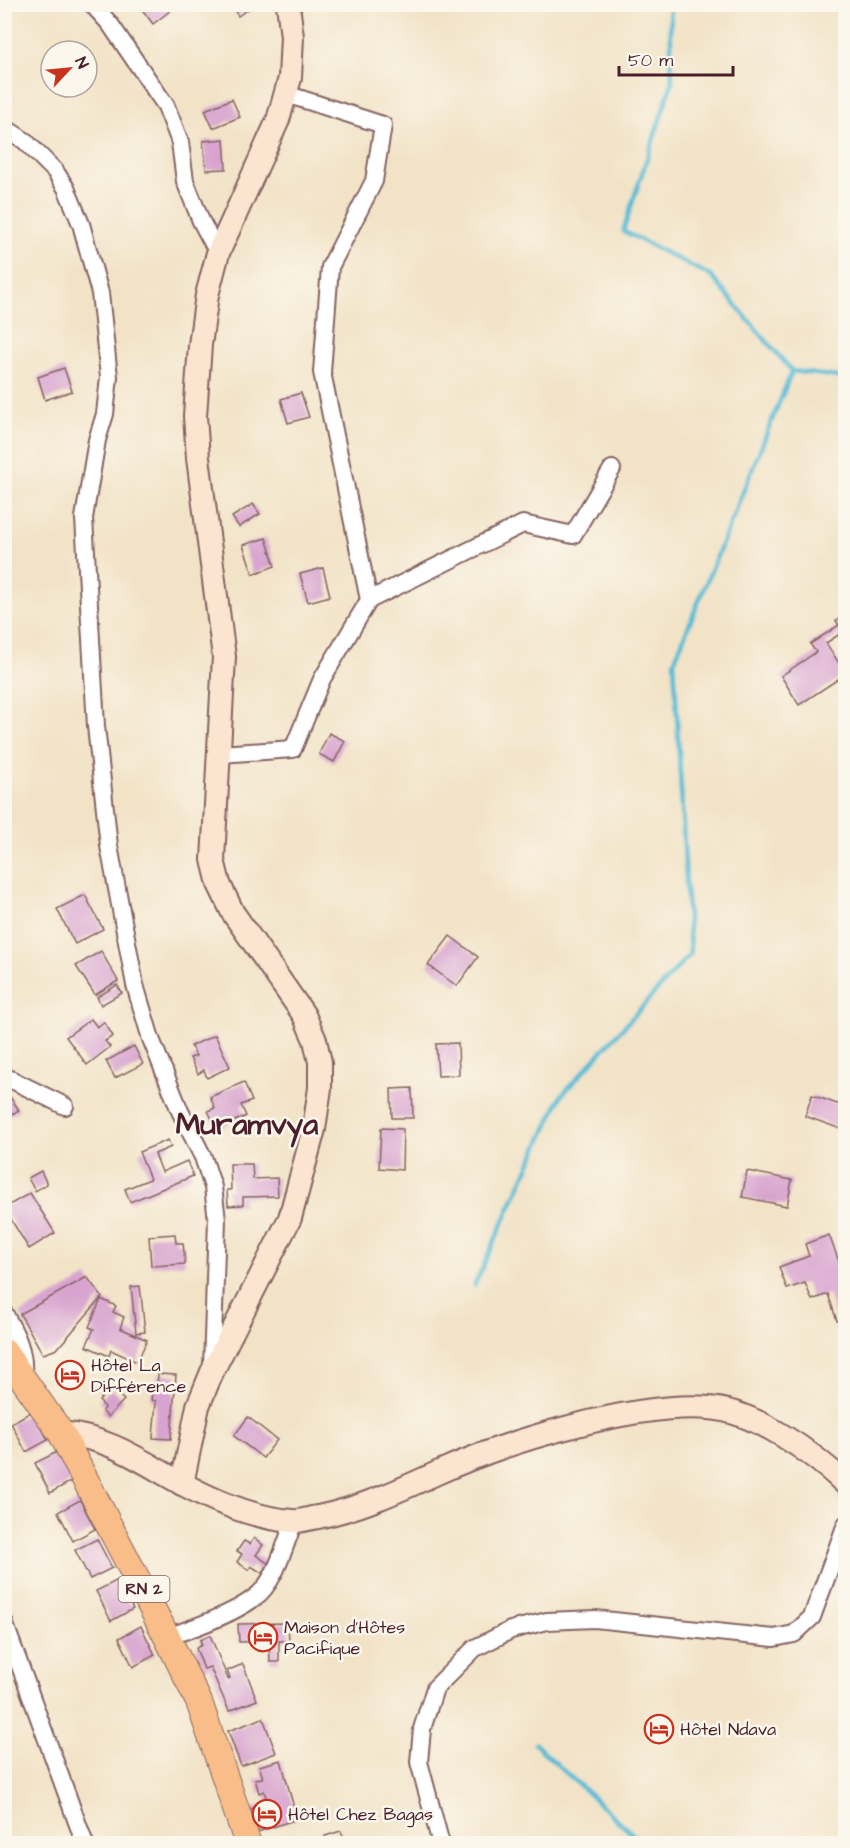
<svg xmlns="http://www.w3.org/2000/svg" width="850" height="1848" font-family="'Architects Daughter',sans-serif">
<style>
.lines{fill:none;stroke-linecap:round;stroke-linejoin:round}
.stream{stroke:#57bbd5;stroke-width:4.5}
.building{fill:#d8a4cf}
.street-casing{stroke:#856462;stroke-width:20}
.secondary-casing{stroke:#856462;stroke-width:26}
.primary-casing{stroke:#856462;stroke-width:28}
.street{stroke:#fff;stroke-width:16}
.secondary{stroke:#fce5d0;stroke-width:22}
.primary{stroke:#f8bd89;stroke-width:26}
.labels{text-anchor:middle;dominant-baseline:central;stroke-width:5;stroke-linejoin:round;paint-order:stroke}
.shield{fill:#fbf7ec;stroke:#7f6065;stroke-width:1.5}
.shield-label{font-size:16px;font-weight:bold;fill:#4a1f2b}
.poi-label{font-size:18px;fill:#4a1f2b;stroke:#fbf7ec;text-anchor:start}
.town-label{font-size:30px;font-weight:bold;fill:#4a1f2b;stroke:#fbf7ec}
</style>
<rect width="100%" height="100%" fill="#fbf7ec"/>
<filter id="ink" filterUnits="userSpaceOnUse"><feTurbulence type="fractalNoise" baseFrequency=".0167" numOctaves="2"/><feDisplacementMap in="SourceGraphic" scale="12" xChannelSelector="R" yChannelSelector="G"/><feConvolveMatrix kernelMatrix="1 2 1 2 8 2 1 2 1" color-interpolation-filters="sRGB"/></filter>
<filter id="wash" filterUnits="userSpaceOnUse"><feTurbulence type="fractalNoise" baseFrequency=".008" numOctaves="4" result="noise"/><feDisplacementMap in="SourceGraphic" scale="24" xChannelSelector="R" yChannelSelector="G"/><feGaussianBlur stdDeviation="1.35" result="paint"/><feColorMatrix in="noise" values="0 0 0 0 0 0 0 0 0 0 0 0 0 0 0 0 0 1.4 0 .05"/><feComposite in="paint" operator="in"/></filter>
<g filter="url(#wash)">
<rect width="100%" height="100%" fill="#f2e3c7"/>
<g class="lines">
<!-- stream -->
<g class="stream">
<polyline points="670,4 672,83 623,231 711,276 792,371 846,378"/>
<polyline points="474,1286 561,1096 690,954 674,662 792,371"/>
<polyline points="535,1744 643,1844"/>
</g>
</g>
<g id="blocks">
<!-- building -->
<g class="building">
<polygon points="138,4 167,4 171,10 153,24"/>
<polygon points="230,4 256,4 238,16"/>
<polygon points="232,99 240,117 213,128 205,110"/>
<polygon points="224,139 226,169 206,170 203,141"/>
<polygon points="64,368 72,391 45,400 38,377"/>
<polygon points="301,393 309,417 288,423 281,399"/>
<polygon points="253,504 260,514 239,527 232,517"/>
<polygon points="266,538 275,566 253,574 243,545"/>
<polygon points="323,568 330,596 308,602 300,574"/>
<polygon points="846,614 846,630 826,643 846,674 799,705 781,676 816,652 810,644 839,625 836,621"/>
<polygon points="329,733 345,741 334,762 319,754"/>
<polygon points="85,895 103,929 75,944 57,909"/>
<polygon points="450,936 478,957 457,986 428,965"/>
<polygon points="101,951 118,981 95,995 76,966"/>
<polygon points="117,985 122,993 101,1005 97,997"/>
<polygon points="91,1019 97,1027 104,1022 113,1036 105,1041 110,1047 87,1065 66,1037"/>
<polygon points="215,1035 230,1067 207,1078 204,1070 198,1074 190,1058 196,1056 191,1046"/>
<polygon points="458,1043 459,1075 438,1076 436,1044"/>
<polygon points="134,1046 143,1064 115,1078 106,1061"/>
<polygon points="244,1082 252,1101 241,1105 246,1116 217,1129 208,1111 215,1108 210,1097"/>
<polygon points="412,1088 413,1118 392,1118 391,1089"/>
<polygon points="8,1094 19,1110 4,1119 4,1096"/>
<polygon points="812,1095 846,1107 846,1131 805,1116"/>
<polygon points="381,1128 403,1129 402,1170 379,1168"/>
<polygon points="168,1140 171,1147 155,1154 162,1172 187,1161 193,1176 130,1202 125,1189 150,1179 139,1152"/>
<polygon points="230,1164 252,1164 253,1179 277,1178 278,1196 243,1197 243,1205 228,1206 227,1190 231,1190"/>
<polygon points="41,1171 47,1184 35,1191 28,1178"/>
<polygon points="747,1171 792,1180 787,1206 742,1197"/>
<polygon points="30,1193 55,1233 29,1249 4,1208"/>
<polygon points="175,1234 176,1243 183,1243 185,1264 151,1266 149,1236"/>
<polygon points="829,1235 846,1280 846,1318 837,1321 828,1294 812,1300 805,1283 787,1289 779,1267 809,1256 805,1244"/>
<polygon points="87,1277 102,1297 57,1349 43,1354 20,1314"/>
<polygon points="140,1286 145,1332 136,1333 131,1287"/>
<polygon points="101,1299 116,1306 113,1312 124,1317 120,1328 147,1340 137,1362 111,1350 109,1356 86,1346 94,1329 89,1327"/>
<polygon points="158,1374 176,1375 171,1439 153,1438 156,1401 151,1400 153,1386 157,1386"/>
<polygon points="110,1388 124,1400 108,1417 102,1411 105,1407 99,1401"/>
<polygon points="33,1411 48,1440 26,1452 11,1423"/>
<polygon points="248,1417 277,1440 263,1458 234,1436"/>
<polygon points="57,1452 72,1481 50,1493 35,1463"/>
<polygon points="80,1500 95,1529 73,1541 58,1512"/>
<polygon points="254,1538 263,1545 256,1555 269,1564 262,1573 251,1566 249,1570 237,1562 242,1554 237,1551 244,1541 250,1544"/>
<polygon points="97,1539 112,1568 90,1579 75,1550"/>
<polygon points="118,1580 133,1609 111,1621 96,1591"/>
<polygon points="288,1623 289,1641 279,1641 279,1662 270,1662 269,1641 239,1642 238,1624"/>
<polygon points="141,1626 155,1655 133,1667 119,1638"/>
<polygon points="210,1635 228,1679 230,1678 227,1671 243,1664 257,1700 229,1711 210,1667 204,1669 196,1648 202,1645 200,1640"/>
<polygon points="263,1718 276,1753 241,1766 228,1731"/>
<polygon points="281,1760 297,1819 258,1832 250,1809 268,1804 264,1791 259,1793 255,1779 263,1778 259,1766"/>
<polygon points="341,1831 345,1841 327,1844 325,1836"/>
</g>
</g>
</g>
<g filter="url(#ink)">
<use href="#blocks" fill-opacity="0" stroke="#856462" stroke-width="1.5"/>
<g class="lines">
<!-- street casing -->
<g class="street-casing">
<g id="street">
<polyline points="92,4 110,24 166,106 180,142 185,181 201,221 218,253"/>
<polyline points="4,127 25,141 55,171 66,188 81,224 100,293 109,377 105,414 97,440 84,518 96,726 109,846 135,985 151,1039 180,1111 203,1157 213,1187 217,1220 212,1368"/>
<polyline points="369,600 523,524 573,535 612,469"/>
<polyline points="220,754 293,749 322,679 369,600 322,372 330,267 374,181 383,125 286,94"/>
<polyline points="4,1076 65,1106"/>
<path d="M4 1313C16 1334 25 1351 23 1375"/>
<polyline points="4,1622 85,1844"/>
<path d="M167 1637C194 1628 240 1612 260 1593 277 1576 285 1544 294 1522"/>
<polyline points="441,1844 419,1762 422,1729 435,1688 475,1648 511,1630 547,1621 595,1619 774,1638 794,1634 812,1617 846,1524"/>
</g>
</g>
<!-- secondary casing -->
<g class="secondary-casing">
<g id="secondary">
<path d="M61 1433C110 1438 139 1460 181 1483 214 1501 254 1518 292 1521 300 1522 310 1518 318 1517 361 1508 398 1491 437 1473 505 1442 635 1402 709 1408 755 1411 813 1453 846 1484"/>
<polyline points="182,1484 198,1406 212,1372 290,1218 314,1129 320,1088 320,1062 315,1040 304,1015 233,913 219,884 213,860 224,657 198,458 195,416 200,345 207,295 218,253 278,120 290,78 292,37 288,4"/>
</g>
</g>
<!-- primary casing -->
<g class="primary-casing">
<polyline id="primary" points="4,1352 61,1433 167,1637 199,1702 248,1844"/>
</g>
<!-- street -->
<use href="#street" class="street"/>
<!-- secondary -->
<use href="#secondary" class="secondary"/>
<!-- primary -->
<use href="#primary" class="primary"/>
</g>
</g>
<!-- icons -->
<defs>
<g id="hotel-ring" transform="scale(1.5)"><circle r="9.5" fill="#fbf7ec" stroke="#c8321e" stroke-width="1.5"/><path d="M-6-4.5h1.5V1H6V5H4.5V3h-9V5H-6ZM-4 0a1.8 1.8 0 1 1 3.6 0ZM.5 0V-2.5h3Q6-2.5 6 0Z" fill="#c8321e"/></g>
</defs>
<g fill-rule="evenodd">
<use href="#hotel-ring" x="70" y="1375"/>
<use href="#hotel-ring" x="263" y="1637"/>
<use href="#hotel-ring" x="659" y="1729"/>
<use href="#hotel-ring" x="267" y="1814"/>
</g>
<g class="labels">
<!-- shield labels -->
<rect class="shield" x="118.5" y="1576" width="51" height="26" rx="4.5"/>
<g class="shield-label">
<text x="144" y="1589">RN 2</text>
</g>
<!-- poi labels -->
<g class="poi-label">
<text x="91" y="1365">Hôtel La<tspan x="91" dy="21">Différence</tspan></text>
<text x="284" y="1627">Maison d'Hôtes<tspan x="284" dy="21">Pacifique</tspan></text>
<text x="680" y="1729">Hôtel Ndava</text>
<text x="288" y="1814">Hôtel Chez Bagas</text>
</g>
<!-- town labels -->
<g class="town-label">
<text x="247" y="1125">Muramvya</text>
</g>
</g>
<!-- margin -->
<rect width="850" height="1848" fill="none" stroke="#fbf7ec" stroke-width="24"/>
<!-- north arrow -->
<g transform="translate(69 69) rotate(64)"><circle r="28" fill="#fbf7ec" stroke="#b4a19f" stroke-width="1.5"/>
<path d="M0-4.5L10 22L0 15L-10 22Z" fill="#c8321e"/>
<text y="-9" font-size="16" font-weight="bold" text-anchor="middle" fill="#4a1f2b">N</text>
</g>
<!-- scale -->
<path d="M619 66v9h114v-9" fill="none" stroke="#4a1f2b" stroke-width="3"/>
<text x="628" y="66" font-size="18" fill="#4a1f2b" stroke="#fbf7ec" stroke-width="4.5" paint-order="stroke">50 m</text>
</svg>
